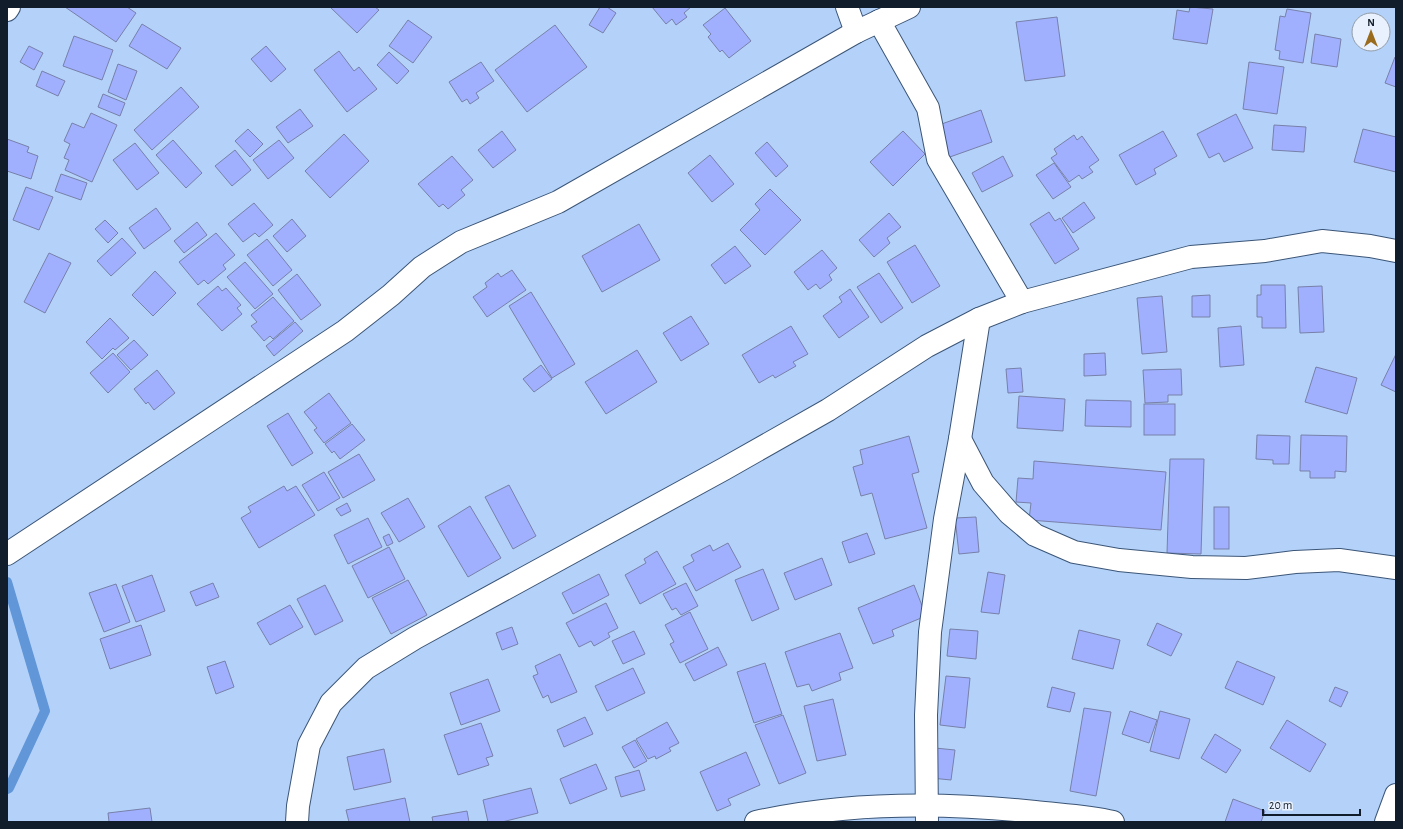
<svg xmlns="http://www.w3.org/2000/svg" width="1403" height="829" font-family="'Alegreya Sans',sans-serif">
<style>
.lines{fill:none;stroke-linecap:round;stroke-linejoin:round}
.stream{stroke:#6196d8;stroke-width:10}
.building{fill:#a0b0ff;stroke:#7780a9}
.minor-casing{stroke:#3b5577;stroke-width:24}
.minor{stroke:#fff;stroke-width:22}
</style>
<rect width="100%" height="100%" fill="#b4d2f9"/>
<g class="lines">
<!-- stream -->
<polyline class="stream" points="7,582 45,711 9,788 7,789"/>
</g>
<!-- building -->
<g class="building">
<polygon points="65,7 127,7 136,13 116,42"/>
<polygon points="330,7 375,7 379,10 357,33"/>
<polygon points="600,7 607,7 616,13 603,33 589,25"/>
<polygon points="652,7 691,7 684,13 687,17 676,25 672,19 666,24"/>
<polygon points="1190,7 1213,9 1207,44 1173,39 1177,10 1189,12"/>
<polygon points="725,8 751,41 729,58 722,50 720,52 708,37 711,34 703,25"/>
<polygon points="1287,9 1311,13 1303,63 1279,59 1280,51 1275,50 1280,16 1285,17"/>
<polygon points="1057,17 1065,76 1025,81 1016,22"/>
<polygon points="408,20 432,37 413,63 389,46"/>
<polygon points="142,24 181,48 167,69 129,46"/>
<polygon points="555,25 587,67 527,112 495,70"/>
<polygon points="1315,34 1341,39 1337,67 1311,63"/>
<polygon points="74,36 113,50 102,80 63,66"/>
<polygon points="29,46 43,53 34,70 20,62"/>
<polygon points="266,46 286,69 271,82 251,59"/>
<polygon points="339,51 354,71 359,67 377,89 347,112 314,70"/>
<polygon points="389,52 409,71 397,84 377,65"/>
<polygon points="1395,57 1396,58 1396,87 1385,83"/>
<polygon points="481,62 494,81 476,93 479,98 470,104 467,99 462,102 449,82"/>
<polygon points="1249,62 1284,67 1277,114 1243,109"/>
<polygon points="118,64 137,71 126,100 108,92"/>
<polygon points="42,71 65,81 58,96 36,86"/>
<polygon points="181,87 199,107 152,150 134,130"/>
<polygon points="103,94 125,103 120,116 98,107"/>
<polygon points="300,109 313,126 288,143 276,127"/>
<polygon points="981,110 992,142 947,158 936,126"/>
<polygon points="91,113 117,125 92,182 65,170 69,160 64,158 70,144 64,141 72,123 84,128"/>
<polygon points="1236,114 1253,148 1224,162 1219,153 1209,158 1197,134"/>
<polygon points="1274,125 1306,127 1304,152 1272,150"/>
<polygon points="248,129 263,144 250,157 235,141"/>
<polygon points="1363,129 1396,137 1396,172 1354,162"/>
<polygon points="502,131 516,150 493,168 478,150"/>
<polygon points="903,131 925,154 893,186 870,162"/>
<polygon points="1163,131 1177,156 1154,169 1156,174 1136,185 1119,155"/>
<polygon points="344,134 369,161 330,198 305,171"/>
<polygon points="1074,135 1077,140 1082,136 1099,160 1089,167 1093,172 1082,179 1079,175 1069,182 1051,158 1057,154 1054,149"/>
<polygon points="7,139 29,147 27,152 38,156 31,179 7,171"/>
<polygon points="173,140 202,173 186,188 156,155"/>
<polygon points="279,140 294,158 268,179 253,160"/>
<polygon points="767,142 788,166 776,177 755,153"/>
<polygon points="135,143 159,173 137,190 113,160"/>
<polygon points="235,150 251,170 232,186 215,166"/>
<polygon points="710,155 734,184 712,202 688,173"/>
<polygon points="452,156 473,180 461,190 465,195 448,209 443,204 439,207 418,184"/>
<polygon points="1003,156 1013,176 982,192 972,173"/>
<polygon points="1054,163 1071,187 1053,199 1036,175"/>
<polygon points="61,174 87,183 81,200 55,191"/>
<polygon points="26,187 53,197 39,230 13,220"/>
<polygon points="770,189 801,220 765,255 740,230 760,210 755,204"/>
<polygon points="1084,202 1095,218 1073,233 1062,218"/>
<polygon points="254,203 273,225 259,237 255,233 243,242 228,224"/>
<polygon points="156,208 171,229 144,249 129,228"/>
<polygon points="1049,212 1055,221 1060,218 1079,249 1055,264 1030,224"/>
<polygon points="889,213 901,227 887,238 890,243 874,257 859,240"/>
<polygon points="292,219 306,236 287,252 273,236"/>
<polygon points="105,220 118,233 108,243 95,229"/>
<polygon points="197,222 207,235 184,253 174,241"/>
<polygon points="639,224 660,260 602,292 582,256"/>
<polygon points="216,233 235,255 223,265 226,269 208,284 204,280 198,285 179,262"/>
<polygon points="122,238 136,253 111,276 97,261"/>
<polygon points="267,239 292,270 273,286 247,255"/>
<polygon points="915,245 940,286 912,303 887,262"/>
<polygon points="735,246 751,266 725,284 711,265"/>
<polygon points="822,250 837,268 829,275 832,280 820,289 816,284 808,290 794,272"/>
<polygon points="49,253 71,263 45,313 24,302"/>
<polygon points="245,262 273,294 255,309 227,277"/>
<polygon points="512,270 526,290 487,317 473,297 487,287 485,283 498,273 501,277"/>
<polygon points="155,271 176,293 153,316 132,295"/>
<polygon points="879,273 903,308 881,323 857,287"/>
<polygon points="297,274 321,305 301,320 278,290"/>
<polygon points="1261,285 1285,285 1286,328 1262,328 1262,317 1257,317 1257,295 1261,295"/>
<polygon points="218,286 222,291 226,288 241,305 237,308 242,314 222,331 197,304"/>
<polygon points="1322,286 1324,332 1300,333 1298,287"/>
<polygon points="850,289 869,317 839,338 823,316 842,302 839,297"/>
<polygon points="531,292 575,364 552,378 509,306"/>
<polygon points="1210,295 1210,317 1192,317 1192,296"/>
<polygon points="1162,296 1167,352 1142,354 1137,298"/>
<polygon points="273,297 294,321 273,339 270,336 264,341 251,326 257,322 251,315"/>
<polygon points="691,316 709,344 681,361 663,333"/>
<polygon points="110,318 129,338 115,350 113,348 102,359 86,342"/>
<polygon points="295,322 303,331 274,356 266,346"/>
<polygon points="791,326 808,354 793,362 796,366 775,378 773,375 759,383 742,355"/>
<polygon points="1241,326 1244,365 1220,367 1218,328"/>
<polygon points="134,340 148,355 131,370 117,355"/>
<polygon points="637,350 657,382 606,414 585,382"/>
<polygon points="113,353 130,372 108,393 90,373"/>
<polygon points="1105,353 1106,375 1084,376 1084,354"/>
<polygon points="1396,354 1396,392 1381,385"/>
<polygon points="541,365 552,379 534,392 523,379"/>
<polygon points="1316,367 1357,378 1347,414 1305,402"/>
<polygon points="1021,368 1023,392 1008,393 1006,369"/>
<polygon points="1181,369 1182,395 1168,395 1168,402 1145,403 1143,370"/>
<polygon points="157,370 175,393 154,410 148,402 146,404 134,389"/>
<polygon points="329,393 351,423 324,443 314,430 317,428 304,412"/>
<polygon points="1019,396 1065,399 1063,431 1017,428"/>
<polygon points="1086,400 1131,401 1131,427 1085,426"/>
<rect x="1144" y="404" width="31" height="31"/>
<polygon points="288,413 313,453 292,466 267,426"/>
<polygon points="352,424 365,440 340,459 334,451 332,453 325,444"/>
<polygon points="1257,435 1290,436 1289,464 1273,464 1273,460 1256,459"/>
<polygon points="1301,435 1347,436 1346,472 1335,471 1335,478 1310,478 1310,471 1300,471"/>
<polygon points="909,436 919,472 912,474 927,528 885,539 872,493 861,496 853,467 863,464 860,450"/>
<polygon points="359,454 375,480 343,498 328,472"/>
<polygon points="1170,459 1204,459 1201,554 1167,553"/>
<polygon points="1034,461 1166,472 1161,530 1029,520 1031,503 1016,502 1018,478 1033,479"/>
<polygon points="324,472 340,498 318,511 302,485"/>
<polygon points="509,485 536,536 513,549 485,497"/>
<polygon points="284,486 287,491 296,486 315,515 259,548 241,518 251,512 248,507"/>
<polygon points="408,498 425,527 399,542 381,513"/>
<polygon points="347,503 351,511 341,516 336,509"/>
<polygon points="470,506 501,558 468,577 438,526"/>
<rect x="1214" y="507" width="15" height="42"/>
<polygon points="976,517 979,552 959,554 955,518"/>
<polygon points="368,518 382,547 348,564 334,535"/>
<polygon points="867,533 875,554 849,563 842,542"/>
<polygon points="389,534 393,543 387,546 383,537"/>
<polygon points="728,543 741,567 696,591 683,567 694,561 691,555 710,545 713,551"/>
<polygon points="389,547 405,579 368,598 352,566"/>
<polygon points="657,551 676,584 640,604 625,575 646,563 644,559"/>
<polygon points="822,558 832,585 795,600 784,573"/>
<polygon points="763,569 779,609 752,621 735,580"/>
<polygon points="988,572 1005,575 999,614 981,612"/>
<polygon points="599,574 609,595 573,614 562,593"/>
<polygon points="152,575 165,611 136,622 122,586"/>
<polygon points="408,580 427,615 391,634 372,598"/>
<polygon points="213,583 219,597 196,606 190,592"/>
<polygon points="686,583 698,606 681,615 676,608 672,610 663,594"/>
<polygon points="116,584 130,622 104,632 89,593"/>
<polygon points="325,585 343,621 315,635 297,599"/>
<polygon points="914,585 926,616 892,630 894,636 873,644 858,608"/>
<polygon points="606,603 618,628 608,633 610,637 594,646 591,641 579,647 566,623"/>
<polygon points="290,605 303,627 270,645 257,623"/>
<polygon points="690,612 708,649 680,663 670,644 674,642 665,625"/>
<polygon points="1157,623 1182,634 1171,656 1147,645"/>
<polygon points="141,625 151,655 110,669 100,639"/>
<polygon points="512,627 518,644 502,650 496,633"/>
<polygon points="950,629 978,631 976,659 947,656"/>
<polygon points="1079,630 1120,640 1113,669 1072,659"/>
<polygon points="634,631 645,654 623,664 612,641"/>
<polygon points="840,633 853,668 839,673 841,680 812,691 809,684 797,687 785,652"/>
<polygon points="718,647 727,665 694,681 685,664"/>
<polygon points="560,654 577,692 551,703 548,695 543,698 533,676 538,674 535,666"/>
<polygon points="225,661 234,687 216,694 207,667"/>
<polygon points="1237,661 1275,677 1263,705 1225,688"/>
<polygon points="765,663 782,714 754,723 737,672"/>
<polygon points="633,668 645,693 607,711 595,686"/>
<polygon points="946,676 970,678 965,728 940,725"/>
<polygon points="488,679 500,711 461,725 450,693"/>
<polygon points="1052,687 1075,693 1070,712 1047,707"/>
<polygon points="1335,687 1348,692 1341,707 1329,701"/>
<polygon points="833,699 846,755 817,761 804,706"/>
<polygon points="1084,708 1111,712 1096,796 1070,791"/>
<polygon points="1130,711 1157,720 1149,743 1122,734"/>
<polygon points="1160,711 1190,719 1179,759 1150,751"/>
<polygon points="783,715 806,773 779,784 755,725"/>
<polygon points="585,717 593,734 564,747 557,730"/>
<polygon points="1287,720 1326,744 1310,772 1270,748"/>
<polygon points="667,722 679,743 669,748 671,751 656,759 655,756 648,759 636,739"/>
<polygon points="481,723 493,756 486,758 489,765 458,775 444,735"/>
<polygon points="1215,734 1241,750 1226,773 1201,758"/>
<polygon points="635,740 647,761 634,768 622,747"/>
<polygon points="935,748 955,750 951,780 931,778"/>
<polygon points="384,749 391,782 354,790 347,757"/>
<polygon points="746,752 760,785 728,799 731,805 717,811 700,772"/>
<polygon points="596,764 607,789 570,804 560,779"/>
<polygon points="639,770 645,790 621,797 615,777"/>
<polygon points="531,788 538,813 502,822 488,822 483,800"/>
<polygon points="405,798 410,822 349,822 346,810"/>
<polygon points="1233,799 1265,811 1261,822 1225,822"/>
<polygon points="150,808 152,822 109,822 108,813"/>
<polygon points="467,811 469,822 433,822 432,817"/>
</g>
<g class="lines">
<!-- minor casing -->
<g class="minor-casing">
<g id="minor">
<polyline points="847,7 856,32"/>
<polyline points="7,10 9,7"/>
<polyline points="879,21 928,108 938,159 1022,302"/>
<polyline points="960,439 983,483 1009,513 1035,535 1074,552 1119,560 1192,567 1246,568 1295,562 1339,560 1396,568"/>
<polyline points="7,554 345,331 391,295 422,267 461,242 558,202 856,32 909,7"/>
<polyline points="297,822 298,806 309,745 331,703 366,668 415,638 724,469 828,410 927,346 979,319 1022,302 1191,257 1265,251 1322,241 1370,246 1396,251"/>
<path d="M756 822C847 802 942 802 1035 812 1061 815 1087 816 1113 822"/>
<polyline points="927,822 926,715 930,632 945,519 960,439 979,319"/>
<polyline points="1386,822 1396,795"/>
</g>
</g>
<!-- minor -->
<use href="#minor" class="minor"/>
</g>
<!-- border -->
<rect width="1403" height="829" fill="none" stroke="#121d2b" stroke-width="16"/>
<!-- north arrow -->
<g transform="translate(1371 32)"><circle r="19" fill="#e8f1fd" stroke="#929ca9"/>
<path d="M0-3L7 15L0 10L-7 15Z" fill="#9a6b1d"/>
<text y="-6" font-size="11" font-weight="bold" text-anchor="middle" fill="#121d2b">N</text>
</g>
<!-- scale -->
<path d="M1263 809v6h97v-6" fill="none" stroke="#121d2b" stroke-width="2"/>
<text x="1269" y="809" font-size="12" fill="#121d2b" stroke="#e8f1fd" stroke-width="3" paint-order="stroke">20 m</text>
</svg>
